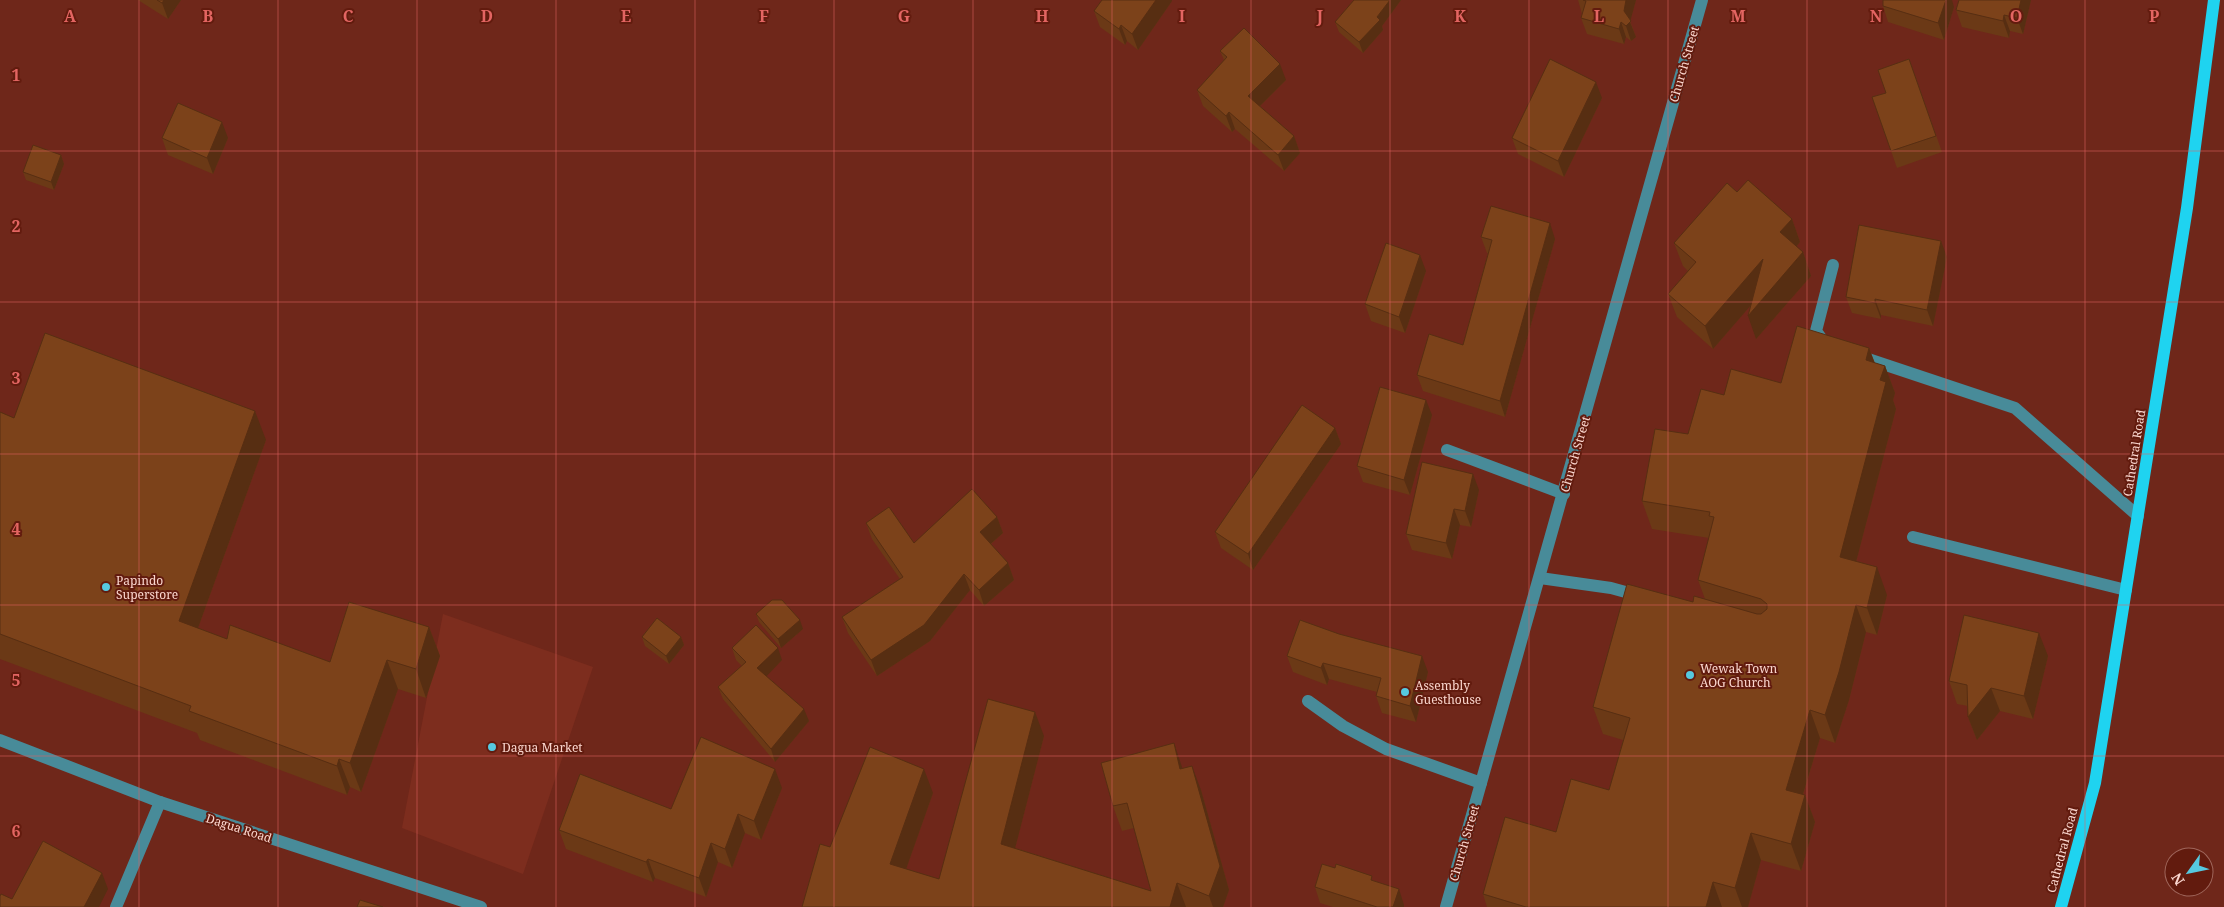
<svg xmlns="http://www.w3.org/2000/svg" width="2224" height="907" font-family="'Noto Serif',serif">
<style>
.built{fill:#7d2d1e}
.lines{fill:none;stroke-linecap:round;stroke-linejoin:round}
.minor{stroke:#488b99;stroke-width:12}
.major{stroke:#1fd3f0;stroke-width:12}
.wall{fill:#6b3916}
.shaded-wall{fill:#572e12}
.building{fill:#7c421a;stroke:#572e12}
.grid{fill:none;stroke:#e36562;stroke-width:1;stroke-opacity:0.55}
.poi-dot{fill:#56c9e0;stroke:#621b0e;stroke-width:2}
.labels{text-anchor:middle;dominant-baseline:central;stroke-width:4;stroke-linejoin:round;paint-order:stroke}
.street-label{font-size:12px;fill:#fbd7cf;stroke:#621b0e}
.poi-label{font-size:12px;fill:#fbd7cf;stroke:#621b0e;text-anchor:start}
.grid-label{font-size:16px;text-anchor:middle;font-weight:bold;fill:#e36562;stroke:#621b0e;stroke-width:4;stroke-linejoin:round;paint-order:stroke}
</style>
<rect width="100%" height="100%" fill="#6f271a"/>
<!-- built -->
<polygon class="built" points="443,614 593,667 523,874 402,828"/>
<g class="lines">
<!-- minor -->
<g class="minor">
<polyline points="1826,345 1816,331 1833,265"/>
<polyline points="1859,356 2015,408 2138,516"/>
<polyline points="1447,450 1564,494"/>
<polyline points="1913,537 2126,590"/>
<polyline points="1540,578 1611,588 1640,596"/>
<polyline points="1308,701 1343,726 1386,749 1481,783"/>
<polyline points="0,740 160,802 481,907"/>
<polyline points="116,907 160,802"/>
<polyline points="1446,907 1702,0"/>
</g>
<!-- major -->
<polyline class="major" points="2061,907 2095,783 2187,208 2214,0"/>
</g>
<!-- wall -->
<g class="wall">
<polygon points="138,0 181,0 168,19"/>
<polygon points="1354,0 1401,0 1382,26 1383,30 1363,53 1339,32 1335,22"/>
<polygon points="1578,0 1636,0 1630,21 1636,37 1631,41 1626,37 1624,44 1587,34 1581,18 1582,14"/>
<polygon points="1959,0 2031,0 2023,34 2010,31 2009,38 1962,27 1956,10"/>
<polygon points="1172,1 1138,50 1127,41 1125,45 1100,27 1094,11"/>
<polygon points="1883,6 1954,7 1944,40 1888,22"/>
<polygon points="1220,51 1286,80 1260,106 1294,136 1300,153 1284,171 1235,129 1232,132 1203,106 1197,90 1224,60"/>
<polygon points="1909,59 1942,152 1897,168 1872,97 1886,93"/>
<polygon points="1602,98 1564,177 1518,154 1512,138"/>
<polygon points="162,138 228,138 213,174 168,155"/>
<polygon points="61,155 64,164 54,190 26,180 23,172"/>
<polygon points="1737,192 1792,219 1800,242 1796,247 1803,252 1811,276 1756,339 1750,306 1713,349 1677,317 1668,294 1688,271 1683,266 1674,243"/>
<polygon points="1481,237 1555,239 1505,417 1423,391 1417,375 1463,345 1488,253 1487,253"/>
<polygon points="1947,257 1933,326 1881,315 1881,319 1852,313 1846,297"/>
<polygon points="1426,271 1405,333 1371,321 1365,304"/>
<polygon points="1869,348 1875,363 1885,366 1895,393 1893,400 1896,409 1856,562 1887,595 1877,635 1866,632 1849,700 1835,743 1820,738 1803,795 1805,795 1815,822 1801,871 1761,860 1748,907 1487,907 1483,894 1556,832 1609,790 1623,740 1603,734 1593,707 1693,602 1705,599 1698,580 1709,538 1652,529 1642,501 1688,434 1724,395 1781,383"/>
<polygon points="0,412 14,418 266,440 198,628 227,639 330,662 429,627 440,656 426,698 398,689 361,792 350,787 347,795 200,740 197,733 0,659"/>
<polygon points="1432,415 1410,495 1363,482 1357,466"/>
<polygon points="1335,428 1341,444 1253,570 1221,548 1215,532"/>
<polygon points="1479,490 1471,527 1460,525 1452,559 1412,550 1406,534"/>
<polygon points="997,517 1003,533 991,544 1008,563 1014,580 984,606 970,590 930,641 877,676 848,633 842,617 900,579 872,539 866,523 914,543"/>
<polygon points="756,614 803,629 781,648 759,622"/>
<polygon points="642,637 681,637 684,645 669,664 645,646"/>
<polygon points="732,648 782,660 766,676 809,721 775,762 723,699 718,687 742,666 736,660"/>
<polygon points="1287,656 1428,672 1416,722 1382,713 1376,696 1377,692 1329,679 1327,685 1293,672"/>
<polygon points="2048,656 2033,719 2000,711 1977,740 1968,717 1968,706 1957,704 1949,681"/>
<polygon points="1044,736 1015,848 1151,891 1134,828 1122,831 1113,806 1183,768 1201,790 1229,890 1223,907 802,907 830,847 933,793 906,869 939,879"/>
<polygon points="782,788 761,840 745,833 732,868 718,862 706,897 655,878 653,882 566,849 559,830"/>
<polygon points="1374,881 1404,905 1404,907 1333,907 1320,903 1315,887"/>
</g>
<!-- shaded-wall -->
<g class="shaded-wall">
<polygon points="164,0 181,0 168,19 162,3"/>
<polygon points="1156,0 1172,0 1172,1 1138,50 1132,34"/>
<polygon points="1390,0 1401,0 1382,26 1383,30 1363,53 1359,42"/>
<polygon points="1626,0 1636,0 1630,22 1636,37 1631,41 1626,26 1624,11"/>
<polygon points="1946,0 1952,0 1954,7 1944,40 1938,23"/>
<polygon points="2021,0 2031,0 2023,34 2017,18"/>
<polygon points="2004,15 2010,31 2009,38 2003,21"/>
<polygon points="1621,22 1626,37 1624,44 1619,29"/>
<polygon points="1121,25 1127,41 1125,45 1119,29"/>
<polygon points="1280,64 1286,80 1254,112 1248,96"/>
<polygon points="1596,82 1602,98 1564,177 1558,161"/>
<polygon points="1229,112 1235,129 1232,132 1226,116"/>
<polygon points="222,122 228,138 213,174 207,158"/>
<polygon points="1294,136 1300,153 1284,171 1278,155"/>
<polygon points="61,155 64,164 54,190 51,182"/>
<polygon points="1792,219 1800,242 1788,256 1780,232"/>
<polygon points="1550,223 1555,239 1505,417 1500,401"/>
<polygon points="1941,241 1947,257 1933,326 1927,310"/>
<polygon points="1803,252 1811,276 1756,339 1748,316"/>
<polygon points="1420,255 1426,271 1405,333 1399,317"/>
<polygon points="1763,259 1771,282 1713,349 1705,326"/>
<polygon points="1875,299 1881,315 1881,319 1875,303"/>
<polygon points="1869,348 1879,375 1866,360"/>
<polygon points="1885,366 1895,393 1893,400 1896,409 1850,585 1840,557 1880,380"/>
<polygon points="1426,400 1432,415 1410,495 1404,480"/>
<polygon points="255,411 266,440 190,650 179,621"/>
<polygon points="1335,428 1341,444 1253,570 1248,554"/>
<polygon points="1473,474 1479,490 1471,527 1465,511"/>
<polygon points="1454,509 1460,525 1452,559 1446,543"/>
<polygon points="997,517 1003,533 986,548 980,532"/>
<polygon points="1008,563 1014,580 984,606 979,590"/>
<polygon points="1877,567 1887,595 1877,635 1867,608"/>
<polygon points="964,574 970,590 930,641 877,676 871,660"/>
<polygon points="1856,605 1866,632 1849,700 1835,743 1825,715"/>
<polygon points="800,620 803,629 781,648 778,639"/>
<polygon points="429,627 440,656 426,698 416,669"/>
<polygon points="2039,633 2048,656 2033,719 2024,696"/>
<polygon points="681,637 684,645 669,664 666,656"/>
<polygon points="778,648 782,660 762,681 757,668"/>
<polygon points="1422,656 1428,672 1416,722 1410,706"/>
<polygon points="387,660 398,689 361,792 350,763"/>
<polygon points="1323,663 1329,679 1327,685 1321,668"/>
<polygon points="1991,688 2000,711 1977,740 1968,717"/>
<polygon points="804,709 809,721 775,762 771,749"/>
<polygon points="1810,710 1820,738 1796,817 1786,790"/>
<polygon points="1035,712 1044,736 1010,868 1001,844"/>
<polygon points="1174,743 1182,767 1189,793 1180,769"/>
<polygon points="339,759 350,787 347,795 337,766"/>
<polygon points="1192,766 1201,790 1229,890 1223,907 1213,907 1209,896"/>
<polygon points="775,769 782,788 761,840 754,821"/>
<polygon points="924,769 933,793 899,889 890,864"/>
<polygon points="1805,795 1815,822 1801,871 1791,844"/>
<polygon points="738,814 745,833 732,868 725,849"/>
<polygon points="1751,833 1761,860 1748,907 1742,907 1735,888"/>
<polygon points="711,843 718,862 706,897 699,878"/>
<polygon points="648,859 655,878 653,882 646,862"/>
<polygon points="102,873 108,889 99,907 84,907"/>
<polygon points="1713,882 1722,907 1706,907"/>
<polygon points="1177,883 1186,907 1170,907"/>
<polygon points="1399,889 1404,905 1404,907 1393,907"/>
</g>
<!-- building -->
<g class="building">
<polygon points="157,0 164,0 162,3"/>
<polygon points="1102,0 1156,0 1132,34 1121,25 1119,29 1094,11"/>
<polygon points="1354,0 1390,0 1377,17 1380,20 1359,42 1335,22"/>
<polygon points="1583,0 1626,0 1624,11 1631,21 1626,26 1621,22 1619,29 1581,18 1586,1"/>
<polygon points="1883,0 1946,0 1938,23 1883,6"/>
<polygon points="1959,0 2021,0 2017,18 2004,15 2003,21 1956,10"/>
<polygon points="1244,28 1280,64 1248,96 1294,136 1278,155 1229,112 1226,116 1197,90 1227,57 1220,51"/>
<polygon points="1550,59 1596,82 1558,161 1512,138"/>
<polygon points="1909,59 1936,136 1891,151 1872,97 1886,93 1878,70"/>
<polygon points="178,103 222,122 207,158 162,138"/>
<polygon points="33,145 61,155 51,182 23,172"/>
<polygon points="1748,180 1792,219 1780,232 1803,252 1748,316 1763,259 1705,326 1668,294 1696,262 1674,243 1727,183 1737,192"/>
<polygon points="1491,206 1550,223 1500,401 1417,375 1429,334 1463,345 1492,240 1481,237"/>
<polygon points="1859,225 1941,241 1927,310 1875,299 1875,303 1846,297"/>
<polygon points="1386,243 1420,255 1399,317 1365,304"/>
<polygon points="1797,326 1869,348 1866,360 1885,366 1880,380 1886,382 1840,557 1877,567 1867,608 1856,605 1839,672 1825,715 1810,710 1786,790 1805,795 1791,844 1751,833 1735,888 1713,882 1706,907 1526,907 1483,894 1505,817 1556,832 1571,779 1609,790 1630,718 1593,707 1627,584 1693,602 1694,596 1757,614 1761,614 1767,609 1767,604 1761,599 1698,580 1714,517 1709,516 1710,512 1642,501 1655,429 1688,434 1701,389 1724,395 1731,369 1781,383"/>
<polygon points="45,333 255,411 179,621 227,639 230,625 330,662 349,602 429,627 416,669 387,660 350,763 339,759 337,766 189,711 191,706 0,634 0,412 14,418"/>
<polygon points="1380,387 1426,400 1404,480 1357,466"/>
<polygon points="1302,405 1335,428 1248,554 1215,532"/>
<polygon points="1422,462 1473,474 1465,511 1454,509 1446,543 1406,534"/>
<polygon points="972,489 997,517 980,532 1008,563 979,590 964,574 924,625 871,660 842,617 903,577 866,523 889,507 914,543"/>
<polygon points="772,600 782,600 800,620 778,639 756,614"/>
<polygon points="1964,615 2039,633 2024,696 1991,688 1968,717 1967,685 1949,681"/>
<polygon points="657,618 681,637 666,656 642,637"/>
<polygon points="1300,620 1339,634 1422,656 1410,706 1376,696 1381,678 1323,663 1321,668 1287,656"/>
<polygon points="756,625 778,648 757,668 804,709 771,749 718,687 746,662 732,648"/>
<polygon points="988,699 1035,712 1001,844 1151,891 1127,803 1113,806 1101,763 1174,743 1180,769 1192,766 1220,866 1209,896 1177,883 1170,907 802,907 820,844 830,847 870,747 924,769 890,864 939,879"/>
<polygon points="701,737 775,769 754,821 738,814 725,849 711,843 699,878 648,859 646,862 559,830 580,774 671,809"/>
<polygon points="43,841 102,873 84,907 0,907 0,896 1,894 12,899"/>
<polygon points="1322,864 1335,868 1336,864 1372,876 1371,880 1399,889 1393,907 1377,907 1315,887"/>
<polygon points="360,900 383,907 357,907"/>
</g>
<!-- grid -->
<path class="grid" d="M139 0V907M278 0V907M417 0V907M556 0V907M695 0V907M834 0V907M973 0V907M1112 0V907M1251 0V907M1390 0V907M1529 0V907M1668 0V907M1807 0V907M1946 0V907M2085 0V907M0 151H2224M0 302H2224M0 454H2224M0 605H2224M0 756H2224"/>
<!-- markers -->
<g class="poi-dot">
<circle cx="106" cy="587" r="5"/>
<circle cx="1690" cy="675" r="5"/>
<circle cx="1405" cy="692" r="5"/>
<circle cx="492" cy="747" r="5"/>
</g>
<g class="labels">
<!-- street labels -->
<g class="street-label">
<text transform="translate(1684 64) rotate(-74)">Church Street</text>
<text transform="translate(2134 453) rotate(-81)">Cathedral Road</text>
<text transform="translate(1575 454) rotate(-74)">Church Street</text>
<text transform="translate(239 828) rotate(18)">Dagua Road</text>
<text transform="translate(1464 843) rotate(-74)">Church Street</text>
<text transform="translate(2062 850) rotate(-75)">Cathedral Road</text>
</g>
<!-- poi labels -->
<g class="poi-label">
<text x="116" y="580">Papindo<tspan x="116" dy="14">Superstore</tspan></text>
<text x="1700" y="668">Wewak Town<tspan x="1700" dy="14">AOG Church</tspan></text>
<text x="1415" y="685">Assembly<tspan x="1415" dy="14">Guesthouse</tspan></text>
<text x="502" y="747">Dagua Market</text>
</g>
</g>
<g class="grid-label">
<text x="70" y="22">A</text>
<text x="208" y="22">B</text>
<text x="348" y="22">C</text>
<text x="487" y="22">D</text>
<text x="626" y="22">E</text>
<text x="764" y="22">F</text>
<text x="904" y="22">G</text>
<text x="1042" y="22">H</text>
<text x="1182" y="22">I</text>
<text x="1320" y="22">J</text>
<text x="1460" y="22">K</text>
<text x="1599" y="22">L</text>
<text x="1738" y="22">M</text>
<text x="1876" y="22">N</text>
<text x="2016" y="22">O</text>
<text x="2154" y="22">P</text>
<text x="16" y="81">1</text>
<text x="16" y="232">2</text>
<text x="16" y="384">3</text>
<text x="16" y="535">4</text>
<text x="16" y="686">5</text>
<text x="16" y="837">6</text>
</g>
<!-- north arrow -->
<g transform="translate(2189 872) rotate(237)"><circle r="24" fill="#621b0e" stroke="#9f665b"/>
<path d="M0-4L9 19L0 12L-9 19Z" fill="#56c9e0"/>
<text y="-8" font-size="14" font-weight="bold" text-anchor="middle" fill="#fbd7cf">N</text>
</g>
</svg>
